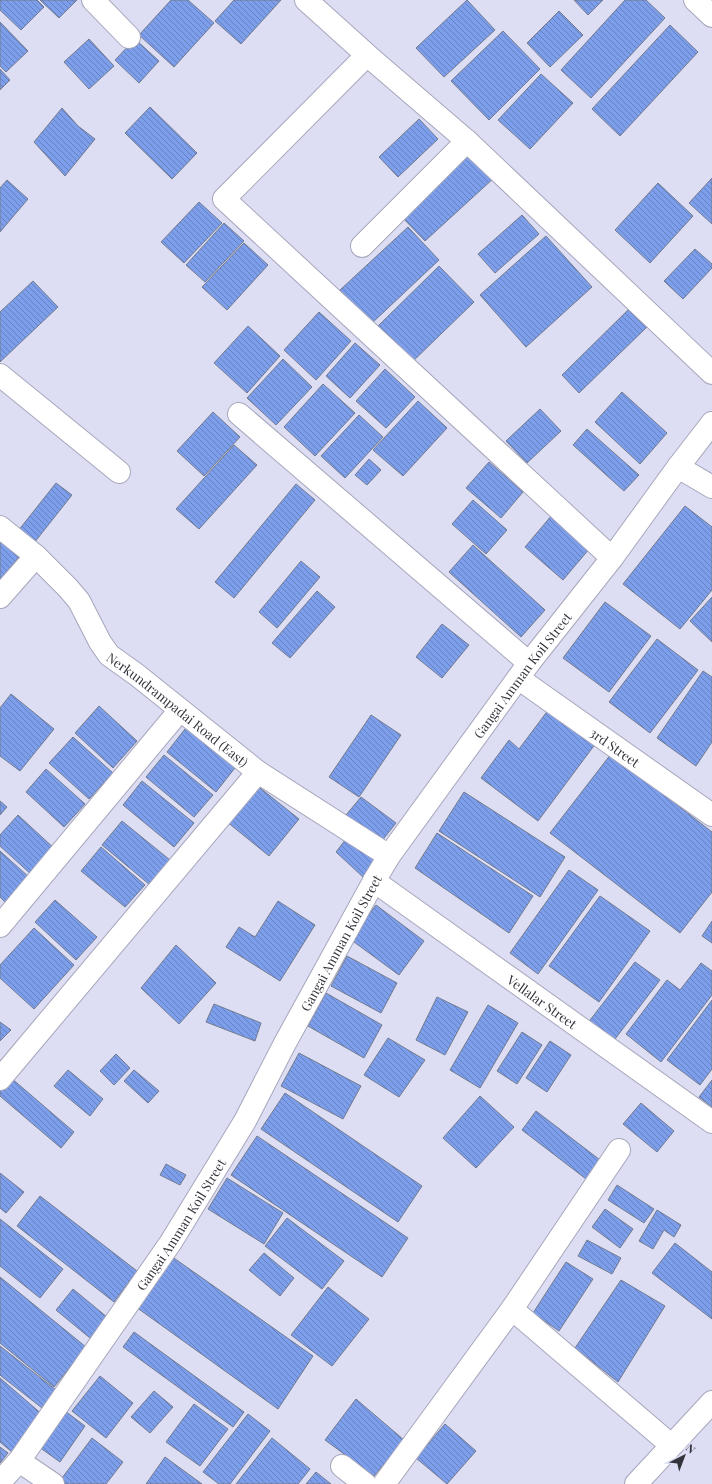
<svg xmlns="http://www.w3.org/2000/svg" width="712" height="1484" font-family="'Playfair Display',serif">
<style>
.building{fill:url(#building-back-hatch);stroke:#727b8e}
.lines{fill:none;stroke-linecap:round;stroke-linejoin:round}
.minor-casing{stroke:#a6a6bc;stroke-width:24}
.minor{stroke:#fff;stroke-width:22}
.labels{text-anchor:middle;dominant-baseline:central;stroke-width:3;stroke-linejoin:round;paint-order:stroke}
.street-label{font-size:13px;fill:#33333c;stroke:#ddddf4}
</style>
<defs>
<pattern id="building-back-hatch" width="6" height="6" patternUnits="userSpaceOnUse"><rect width="6" height="6" fill="#7c9eeb"/><path d="M-1 5l2 2M0 0l6 6M5-1l2 2" fill="none" stroke="#6681c0"/></pattern>
</defs>
<rect width="100%" height="100%" fill="#ddddf4"/>
<!-- building -->
<g class="building">
<polygon points="0,0 37,0 44,7 21,30 0,10"/>
<polygon points="40,0 77,0 59,18"/>
<polygon points="171,0 188,0 214,23 174,67 139,35"/>
<polygon points="234,0 281,0 241,44 215,21"/>
<polygon points="467,0 495,30 444,77 416,48"/>
<polygon points="574,0 603,0 588,15"/>
<polygon points="625,0 646,0 665,18 591,98 561,70"/>
<polygon points="559,11 583,35 550,67 527,43"/>
<polygon points="0,22 28,51 6,72 0,66"/>
<polygon points="670,25 698,52 620,136 592,109"/>
<polygon points="503,31 540,69 489,120 451,81"/>
<polygon points="89,39 114,66 89,89 64,62"/>
<polygon points="135,39 159,61 139,83 115,60"/>
<polygon points="0,69 10,80 0,90"/>
<polygon points="541,74 573,103 530,149 498,120"/>
<polygon points="150,107 197,153 172,179 125,133"/>
<polygon points="62,108 78,126 95,139 65,176 34,142"/>
<polygon points="419,119 438,139 398,177 379,157"/>
<polygon points="471,150 495,177 425,241 400,215"/>
<polygon points="712,178 712,224 689,203"/>
<polygon points="7,180 28,199 0,232 0,188"/>
<polygon points="658,183 693,216 650,263 615,230"/>
<polygon points="199,202 222,223 184,263 161,242"/>
<polygon points="522,215 539,234 495,273 478,254"/>
<polygon points="224,223 244,241 205,282 186,265"/>
<polygon points="408,227 439,260 371,324 340,290"/>
<polygon points="546,236 592,287 526,347 480,295"/>
<polygon points="244,243 268,265 227,310 202,287"/>
<polygon points="695,249 712,264 712,268 683,299 664,281"/>
<polygon points="439,266 474,302 408,366 373,331"/>
<polygon points="33,281 58,307 0,362 0,312"/>
<polygon points="631,307 649,325 579,393 562,375"/>
<polygon points="319,312 351,341 316,380 284,350"/>
<polygon points="248,326 280,356 247,393 214,363"/>
<polygon points="355,343 380,365 350,398 326,376"/>
<polygon points="283,359 312,387 276,425 247,398"/>
<polygon points="385,369 415,397 386,428 356,401"/>
<polygon points="323,384 355,413 315,456 284,427"/>
<polygon points="622,392 667,433 640,464 595,422"/>
<polygon points="418,401 447,428 403,476 373,450"/>
<polygon points="540,409 561,431 527,463 506,441"/>
<polygon points="213,412 240,437 204,476 177,451"/>
<polygon points="359,415 383,437 345,478 321,456"/>
<polygon points="587,429 639,475 624,491 573,445"/>
<polygon points="234,445 257,465 199,529 176,509"/>
<polygon points="369,459 381,470 367,485 355,475"/>
<polygon points="489,462 523,492 501,518 466,488"/>
<polygon points="56,483 72,495 34,543 18,531"/>
<polygon points="296,484 315,500 234,598 215,582"/>
<polygon points="473,500 507,530 486,554 452,524"/>
<polygon points="685,506 712,527 712,590 680,629 623,584"/>
<polygon points="552,515 590,548 563,580 525,547"/>
<polygon points="0,536 23,552 0,580"/>
<polygon points="473,545 545,610 521,637 449,572"/>
<polygon points="301,561 320,577 277,628 259,612"/>
<polygon points="317,591 335,607 290,658 272,643"/>
<polygon points="712,597 712,642 690,621"/>
<polygon points="605,602 651,636 609,692 563,658"/>
<polygon points="442,624 469,645 442,678 416,657"/>
<polygon points="657,639 698,670 650,733 609,702"/>
<polygon points="703,671 712,677 712,742 696,766 657,738"/>
<polygon points="11,694 54,729 20,771 0,756 0,708"/>
<polygon points="99,706 137,741 113,768 75,733"/>
<polygon points="549,709 596,743 538,821 481,778 509,740 519,749"/>
<polygon points="371,715 401,735 359,797 329,777"/>
<polygon points="189,724 238,764 216,792 167,752"/>
<polygon points="73,737 113,773 89,799 49,763"/>
<polygon points="611,754 712,832 712,892 680,933 550,833"/>
<polygon points="164,755 213,795 194,817 146,777"/>
<polygon points="46,769 85,804 64,827 26,792"/>
<polygon points="142,781 194,823 174,847 123,805"/>
<polygon points="255,784 299,819 269,856 226,821"/>
<polygon points="464,792 565,857 540,897 439,831"/>
<polygon points="361,797 396,823 381,842 346,815"/>
<polygon points="0,801 7,807 0,815"/>
<polygon points="18,815 56,850 33,876 0,846 0,835"/>
<polygon points="122,821 170,860 150,885 102,845"/>
<polygon points="437,833 533,896 509,933 415,868"/>
<polygon points="346,839 377,859 369,875 363,877 336,852"/>
<polygon points="101,847 145,885 125,907 81,871"/>
<polygon points="0,851 30,878 7,904 0,897"/>
<polygon points="569,870 598,890 538,974 510,953"/>
<polygon points="600,896 650,931 599,1002 549,966"/>
<polygon points="55,900 97,937 76,960 35,922"/>
<polygon points="278,901 315,925 280,981 226,947 239,927 255,937"/>
<polygon points="376,905 424,941 399,975 350,939"/>
<polygon points="712,921 712,943 702,936"/>
<polygon points="34,928 74,965 34,1009 0,978 0,965"/>
<polygon points="176,945 216,983 179,1024 141,988"/>
<polygon points="347,956 397,983 381,1013 331,986"/>
<polygon points="635,962 660,980 612,1043 587,1024"/>
<polygon points="701,963 712,971 712,995 661,1062 626,1034 667,980 680,990"/>
<polygon points="326,993 382,1025 364,1058 308,1026"/>
<polygon points="437,997 468,1012 445,1055 416,1040"/>
<polygon points="712,1000 712,1069 700,1085 667,1060"/>
<polygon points="214,1004 261,1023 255,1041 206,1022"/>
<polygon points="488,1005 518,1023 480,1088 450,1070"/>
<polygon points="0,1022 11,1030 0,1041"/>
<polygon points="522,1032 542,1045 517,1084 497,1071"/>
<polygon points="388,1038 425,1060 399,1097 364,1075"/>
<polygon points="550,1041 571,1055 547,1092 526,1078"/>
<polygon points="299,1053 361,1086 343,1119 281,1086"/>
<polygon points="116,1054 130,1068 114,1085 100,1071"/>
<polygon points="68,1070 103,1099 90,1116 54,1086"/>
<polygon points="134,1070 159,1091 148,1103 124,1081"/>
<polygon points="10,1077 74,1132 61,1148 0,1096 0,1088"/>
<polygon points="712,1080 712,1107 699,1097"/>
<polygon points="285,1093 422,1186 398,1222 261,1129"/>
<polygon points="480,1096 514,1127 476,1168 443,1138"/>
<polygon points="641,1103 674,1131 657,1152 623,1124"/>
<polygon points="536,1111 604,1163 590,1182 522,1130"/>
<polygon points="257,1136 408,1238 382,1277 231,1175"/>
<polygon points="166,1164 186,1175 180,1185 160,1175"/>
<polygon points="0,1173 24,1192 6,1213 0,1208"/>
<polygon points="227,1178 283,1213 264,1244 208,1209"/>
<polygon points="617,1185 654,1209 644,1223 608,1200"/>
<polygon points="40,1196 137,1271 114,1302 17,1226"/>
<polygon points="605,1209 633,1229 620,1248 592,1227"/>
<polygon points="657,1210 681,1225 674,1237 664,1230 653,1249 639,1241"/>
<polygon points="287,1218 344,1261 322,1289 265,1246"/>
<polygon points="0,1219 63,1269 40,1298 0,1266"/>
<polygon points="587,1240 621,1258 612,1274 578,1256"/>
<polygon points="675,1243 712,1272 712,1319 652,1273"/>
<polygon points="264,1253 294,1278 280,1296 249,1270"/>
<polygon points="171,1256 313,1356 278,1409 136,1307"/>
<polygon points="566,1262 593,1279 559,1331 533,1313"/>
<polygon points="0,1277 86,1347 54,1387 0,1343"/>
<polygon points="621,1280 665,1306 618,1382 575,1348"/>
<polygon points="328,1287 369,1319 332,1366 291,1335"/>
<polygon points="73,1289 107,1317 90,1338 56,1310"/>
<polygon points="134,1332 244,1412 233,1427 123,1347"/>
<polygon points="0,1346 56,1390 42,1408 0,1375"/>
<polygon points="100,1376 133,1403 106,1438 72,1411"/>
<polygon points="0,1378 44,1416 12,1452 0,1442"/>
<polygon points="154,1391 173,1407 150,1433 131,1417"/>
<polygon points="356,1399 404,1440 374,1476 325,1440"/>
<polygon points="194,1404 228,1429 200,1466 166,1442"/>
<polygon points="65,1411 85,1426 60,1462 39,1447"/>
<polygon points="248,1414 270,1431 230,1484 219,1484 203,1472"/>
<polygon points="445,1424 476,1451 447,1484 416,1458"/>
<polygon points="92,1438 123,1462 106,1484 61,1484 59,1482"/>
<polygon points="272,1438 310,1469 298,1484 236,1484"/>
<polygon points="0,1447 8,1453 0,1463"/>
<polygon points="165,1457 202,1484 146,1484"/>
<polygon points="316,1472 331,1484 306,1484"/>
</g>
<g class="lines">
<!-- minor casing -->
<g class="minor-casing">
<g id="minor">
<polyline points="93,0 129,37"/>
<polyline points="306,0 367,55 467,141 712,373"/>
<polyline points="695,0 712,16"/>
<polyline points="367,55 224,199 612,558"/>
<polyline points="362,246 467,141"/>
<polyline points="0,375 119,472"/>
<polyline points="239,414 529,663"/>
<polyline points="678,467 712,487"/>
<path id="s1" d="M0 527 36 556 68 588 79 601 100 642 109 655 137 675 258 772 389 856"/>
<polyline points="0,597 36,556"/>
<path id="s2" d="M518 678 712 815"/>
<path id="s3" d="M374 881 712 1122"/>
<polyline points="0,926 180,710"/>
<polyline points="0,1079 258,772"/>
<polyline points="512,1309 671,1445"/>
<polyline points="19,1461 53,1484"/>
<polyline points="342,1466 365,1484"/>
<path id="s4" d="M0 1482 19 1461 171 1242 245 1121 284 1045 374 881 389 856 529 663 612 558 678 467 712 423"/>
<polyline points="384,1484 512,1309 619,1150"/>
<polyline points="636,1484 712,1402"/>
</g>
</g>
<!-- minor -->
<use href="#minor" class="minor"/>
</g>
<g class="labels">
<!-- street labels -->
<g class="street-label">
<text stroke="none"><textPath href="#s4" startOffset="963">Gangai Amman Koil Street</textPath></text>
<text stroke="none"><textPath href="#s1" startOffset="258">Nerkundrampadai Road (East)</textPath></text>
<text stroke="none"><textPath href="#s2" startOffset="119">3rd Street</textPath></text>
<text stroke="none"><textPath href="#s4" startOffset="639">Gangai Amman Koil Street</textPath></text>
<text stroke="none"><textPath href="#s3" startOffset="207">Vellalar Street</textPath></text>
<text stroke="none"><textPath href="#s4" startOffset="315">Gangai Amman Koil Street</textPath></text>
</g>
</g>
<!-- north arrow -->
<g transform="translate(684 1456) rotate(42)" stroke="#ddddf4" stroke-width="3" paint-order="stroke">
<path d="M0-3L7 15L0 10L-7 15Z" fill="#33333c"/>
<text y="-6" font-size="11" font-weight="bold" text-anchor="middle" fill="#33333c">N</text>
</g>
</svg>
